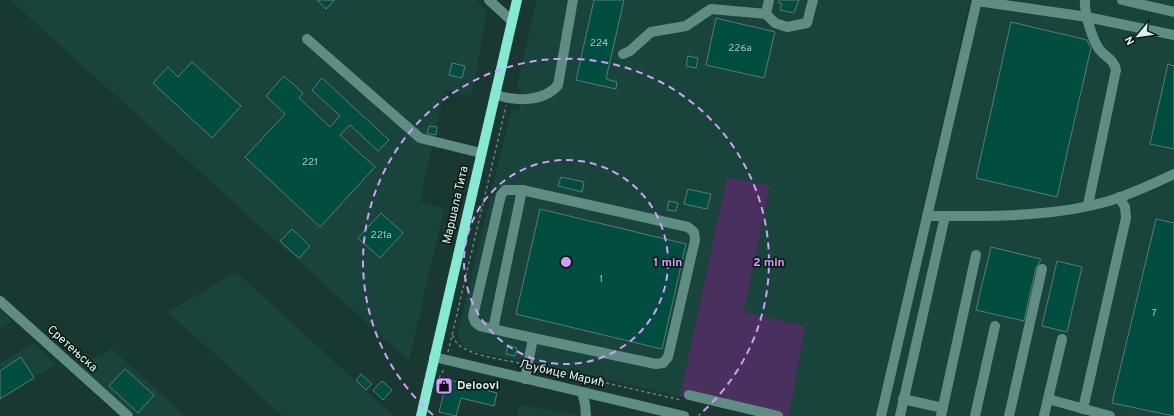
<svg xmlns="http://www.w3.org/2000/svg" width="1174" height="416" font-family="Overpass,sans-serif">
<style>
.built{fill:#19443c}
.green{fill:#4a305f}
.building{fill:#024d42;stroke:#5a7b74}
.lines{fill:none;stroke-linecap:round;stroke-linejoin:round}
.path{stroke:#6a847e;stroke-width:1.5;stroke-dasharray:3 3;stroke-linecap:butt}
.minor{stroke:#608d83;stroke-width:10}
.major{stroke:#87e8d4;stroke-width:10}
.ring{fill:none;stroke:#d29dfd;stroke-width:2;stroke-dasharray:7 5}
.labels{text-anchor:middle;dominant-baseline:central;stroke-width:3.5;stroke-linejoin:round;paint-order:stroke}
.number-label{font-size:10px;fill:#a8c8c2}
.street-label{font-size:12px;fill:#dff1ec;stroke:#0f1d1a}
.poi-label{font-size:12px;font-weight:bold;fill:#dff1ec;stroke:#0f1d1a;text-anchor:start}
.centre{fill:#d29dfd;stroke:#0f1d1a;stroke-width:2}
.ring-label{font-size:12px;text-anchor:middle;font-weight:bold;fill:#d29dfd;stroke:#0f1d1a;stroke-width:3.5;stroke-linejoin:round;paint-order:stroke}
</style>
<rect width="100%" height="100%" fill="#193832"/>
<!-- built -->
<g class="built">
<polygon points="10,0 476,0 487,11 472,96 445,90 420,201 444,209 409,361"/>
<polygon points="537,0 970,0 880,399 974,0 1174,0 1174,416 789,416 805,326 744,312 770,187 727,177 680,396 466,349 457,336 511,110 519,111 522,92 517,85"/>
<polygon points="236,272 394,416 283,416 168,312"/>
<polygon points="0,309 12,321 0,328"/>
<polygon points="34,343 56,364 0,398 0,363"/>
<polygon points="112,349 185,416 135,416 78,365"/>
<polygon points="520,405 584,416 517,416"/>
</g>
<!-- green -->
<polygon class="green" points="727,177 770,186 744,312 805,326 789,416 762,416 680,396"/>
<!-- building -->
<g class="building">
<polygon points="317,0 335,0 326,9"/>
<polygon points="594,0 624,0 606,79 617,82 616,89 576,80"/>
<polygon points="779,0 799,0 794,13 780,10 782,4 779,3"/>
<polygon points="716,18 775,32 764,78 706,65"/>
<polygon points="1011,22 1087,40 1091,48 1057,197 976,178"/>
<polygon points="688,56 698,58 696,68 686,66"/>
<polygon points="192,62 241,106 212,138 153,83 168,67 178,77"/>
<polygon points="452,63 465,66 462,78 449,75"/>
<polygon points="1168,64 1174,66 1174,149 1150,144"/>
<polygon points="284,76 303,93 299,98 330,127 340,116 312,90 322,78 389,140 378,151 350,125 340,135 375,167 320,227 245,157 285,114 266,96"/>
<polygon points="429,126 437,127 436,135 427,133"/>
<polygon points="561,177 584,182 582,192 558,186"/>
<polygon points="688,189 711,194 707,209 684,204"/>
<polygon points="669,201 678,203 676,211 667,210"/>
<polygon points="540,209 686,244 662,349 516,314"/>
<polygon points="381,213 403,233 380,258 358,238"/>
<polygon points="1156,219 1174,223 1174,416 1112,403"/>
<polygon points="292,229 310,246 299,258 280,241"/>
<polygon points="991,247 1041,259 1036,268 1024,321 976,310"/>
<polygon points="1057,261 1082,267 1067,332 1042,326"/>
<polygon points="508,345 517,348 515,356 506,354"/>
<polygon points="21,357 34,378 0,399 0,371"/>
<polygon points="125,369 154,395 138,413 109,386"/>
<polygon points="361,374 372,384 366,390 356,380"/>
<polygon points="443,378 497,393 494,406 461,398 456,416 439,412 444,392 440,391"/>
<polygon points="382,381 392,390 383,400 373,390"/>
</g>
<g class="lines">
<!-- path -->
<g class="path">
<path d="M453 335C456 355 502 359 519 363"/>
<polyline points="448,352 506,106"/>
<polyline points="536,367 681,400"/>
<polyline points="439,378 444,369"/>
</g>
<!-- minor -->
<g class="minor">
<polyline points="489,0 512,21"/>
<path d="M1085 0C1084 13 1092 38 1099 49 1105 57 1114 59 1116 70L1088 205"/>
<polyline points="1122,0 1174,12"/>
<polyline points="977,1 1087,17 1174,35"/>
<polyline points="766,14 769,0"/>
<polyline points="307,39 420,138 481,153"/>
<polyline points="623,54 630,51 651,32 686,26 711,9 766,14 775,23 787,27 807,23 813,0"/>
<path d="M495 94C514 102 544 102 558 85L573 0"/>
<path d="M927 216C987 216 1051 218 1109 201 1131 194 1153 184 1174 174"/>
<polyline points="0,301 128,416"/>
<polyline points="493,329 522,190"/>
<polyline points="434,357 684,416"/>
<polyline points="525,379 533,338 656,364 663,363 668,357 695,240 694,232 688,227 522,190 505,190 501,195 473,316 475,322 480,326 533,338"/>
<polyline points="582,392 585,404 586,416"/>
<polyline points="689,395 778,416"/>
<polyline points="903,399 943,408"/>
<polyline points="1048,399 1110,416"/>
<polyline points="1083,409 1126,218 1125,207 1119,197"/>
<polyline points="881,416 977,0"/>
<polyline points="900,416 945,216"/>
<polyline points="941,416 976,255"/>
<polyline points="975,416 995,326"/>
<polyline points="1009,416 1042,269"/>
<polyline points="1044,416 1062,339"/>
</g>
<!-- major -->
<polyline class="major" points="421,416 517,0"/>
</g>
<!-- distance rings -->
<g class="ring">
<circle cx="566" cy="262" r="102"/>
<path d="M433 415A203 203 0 1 1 699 415"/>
</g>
<!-- icons -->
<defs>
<g id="shop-square" transform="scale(0.9)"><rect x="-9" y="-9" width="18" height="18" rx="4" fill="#d29dfd" stroke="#0f1d1a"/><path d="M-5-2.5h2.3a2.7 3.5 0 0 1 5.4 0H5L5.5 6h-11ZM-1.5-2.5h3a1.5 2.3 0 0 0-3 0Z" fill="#111"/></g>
</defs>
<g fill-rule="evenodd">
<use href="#shop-square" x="444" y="386"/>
</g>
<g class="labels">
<!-- number labels -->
<g class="number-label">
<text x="599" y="43">224</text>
<text x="740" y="48">226a</text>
<text x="310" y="162">221</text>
<text x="381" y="235">221a</text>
<text x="601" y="279">1</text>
<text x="1154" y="313">7</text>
</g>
<!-- street labels -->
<g class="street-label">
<text transform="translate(456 205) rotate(-77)">Маршала Тита</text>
<text transform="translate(72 349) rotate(42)">Сретењска</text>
<text transform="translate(562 374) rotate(13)">Љубице Марић</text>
</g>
<!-- poi labels -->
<g class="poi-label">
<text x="457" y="386">Deloovi</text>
</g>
</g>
<circle cx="566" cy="262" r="6" class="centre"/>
<g class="ring-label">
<text x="668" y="266">1 min</text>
<text x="769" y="266">2 min</text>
</g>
<!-- north arrow -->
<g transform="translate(1138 36) rotate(241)" stroke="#0f1d1a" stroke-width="3" paint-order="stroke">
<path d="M0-3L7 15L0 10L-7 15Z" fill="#dff1ec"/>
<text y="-6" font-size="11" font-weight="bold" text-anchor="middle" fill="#dff1ec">N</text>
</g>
</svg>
